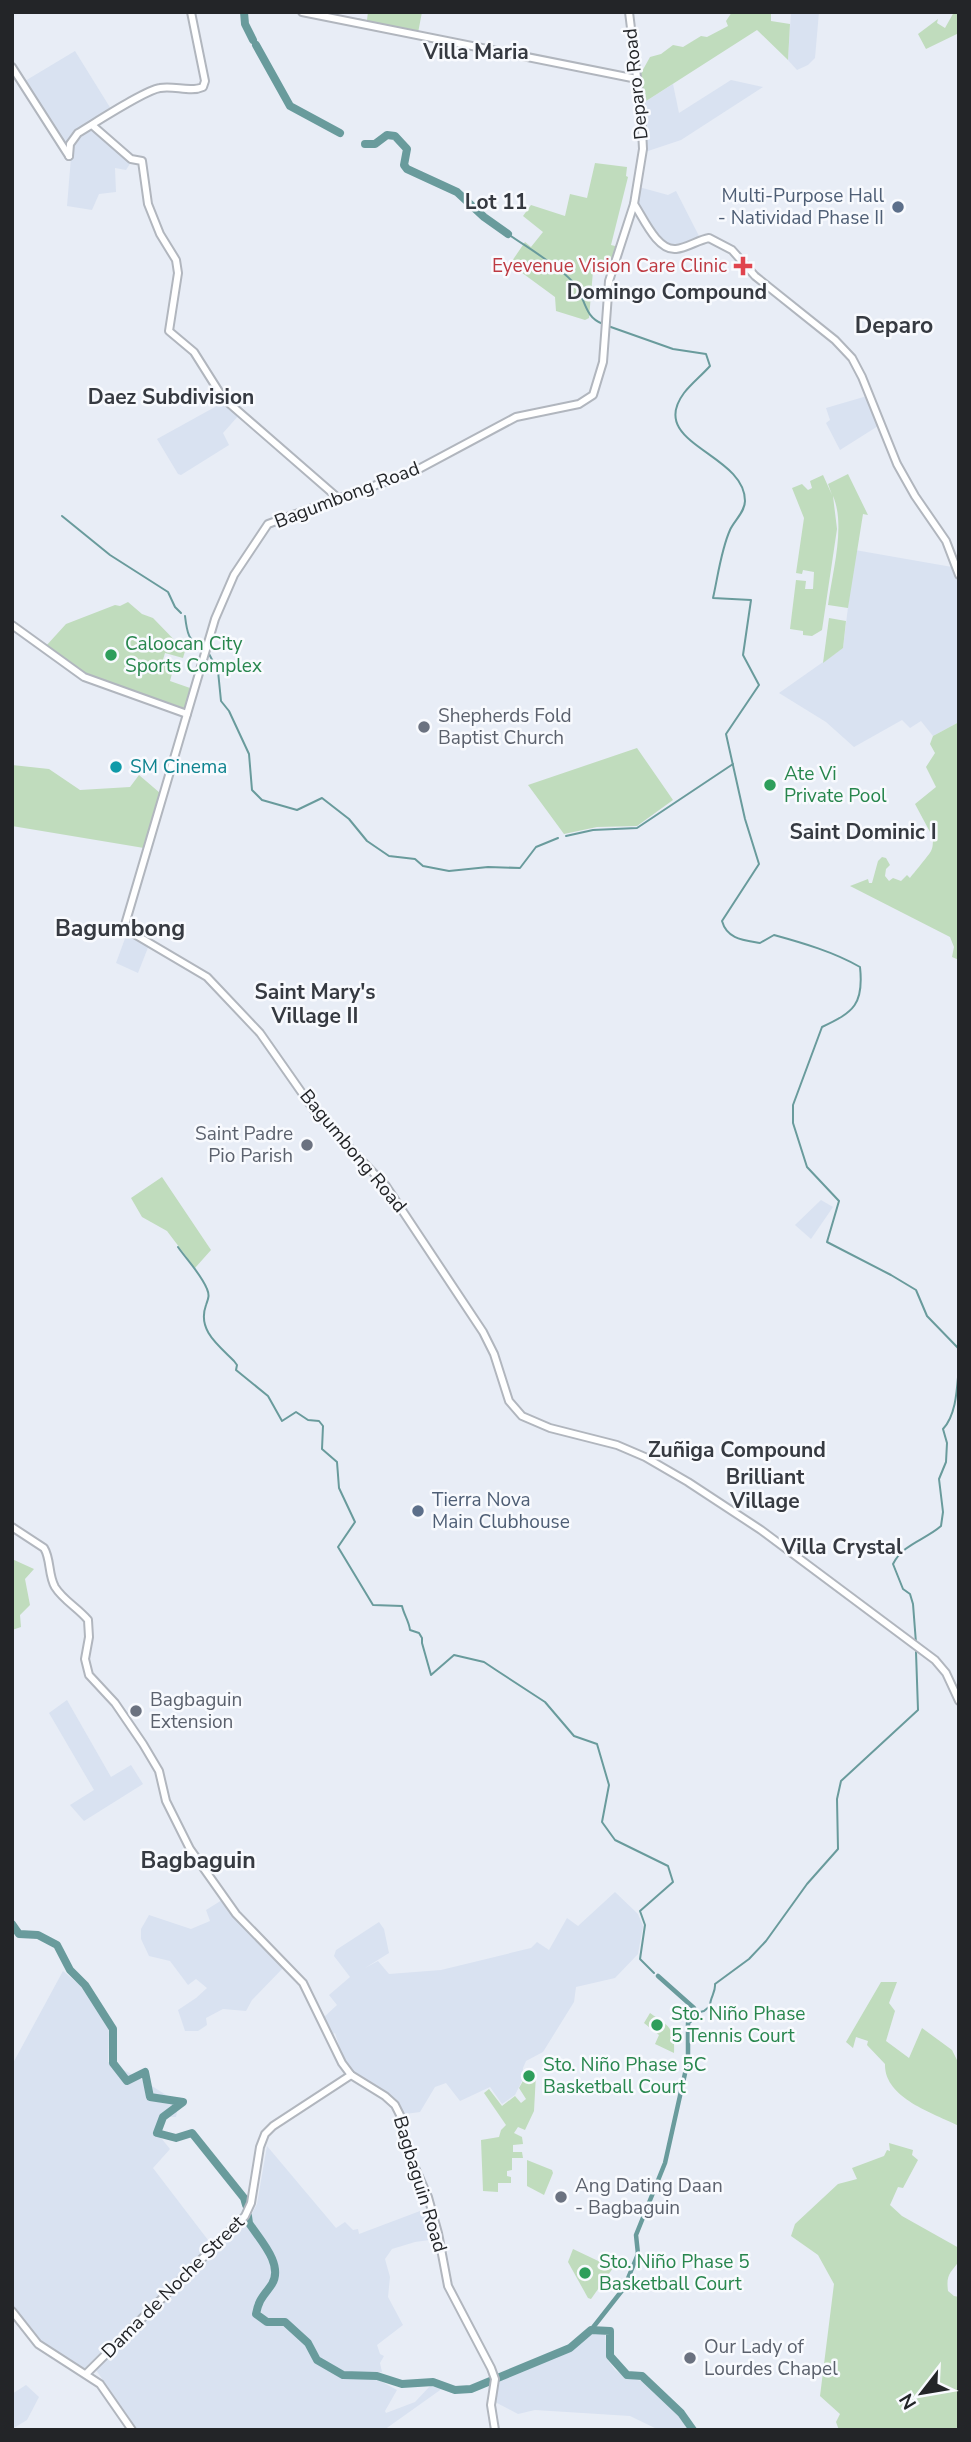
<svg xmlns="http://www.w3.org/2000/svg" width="971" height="2442" font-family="'Nunito Sans',sans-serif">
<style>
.built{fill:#d9e2f1}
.green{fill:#c0dcbd}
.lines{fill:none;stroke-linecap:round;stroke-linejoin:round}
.stream{stroke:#699b9c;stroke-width:2}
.canal{stroke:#699b9c;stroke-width:4.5}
.river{stroke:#699b9c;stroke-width:8}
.secondary-casing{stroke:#b1b6be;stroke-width:10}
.secondary{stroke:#fff;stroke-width:6}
.service-dot{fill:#5c6f8a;stroke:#f8fafe;stroke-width:2.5}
.health-dot{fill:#e0444e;stroke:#f8fafe;stroke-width:2.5}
.leisure-dot{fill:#2e9e5b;stroke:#f8fafe;stroke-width:2.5}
.worship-dot{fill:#6b7280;stroke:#f8fafe;stroke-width:2.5}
.culture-dot{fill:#0f9aa8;stroke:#f8fafe;stroke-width:2.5}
.labels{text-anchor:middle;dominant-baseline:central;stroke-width:5;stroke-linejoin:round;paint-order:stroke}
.street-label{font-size:19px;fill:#232528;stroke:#f8fafe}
.service-label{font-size:19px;fill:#4e5e75;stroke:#f8fafe;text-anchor:end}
.health-label{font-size:19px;fill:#be3a42;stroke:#f8fafe;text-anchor:end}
.leisure-label{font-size:19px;fill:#27864d;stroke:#f8fafe;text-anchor:start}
.worship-label{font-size:19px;fill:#5b616d;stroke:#f8fafe;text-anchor:start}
.culture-label{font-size:19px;fill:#0d838f;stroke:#f8fafe;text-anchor:start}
.neighbourhood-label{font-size:21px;font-weight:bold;fill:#363a41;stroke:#f8fafe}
.quarter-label{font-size:23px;font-weight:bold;fill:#363a41;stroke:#f8fafe}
</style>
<rect width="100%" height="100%" fill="#e8edf6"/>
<!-- built -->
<g class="built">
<polygon points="791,12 819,12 815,58 808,65 797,70 788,60"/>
<polygon points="75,51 111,109 72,133 66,146 25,81"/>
<polygon points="731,80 763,87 681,140 645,152 643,103 673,84 679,113"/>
<polygon points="92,127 131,162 126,170 115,168 116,192 99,194 92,210 67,206 72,145 74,139"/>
<polygon points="639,187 668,195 676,191 699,236 676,246 661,240 635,204"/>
<polygon points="867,396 878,426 840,450 826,423 830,420 826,408"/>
<polygon points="224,402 239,415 223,433 229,445 181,475 178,474 157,439"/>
<polygon points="855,550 952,567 959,585 959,722 933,736 921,721 910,728 902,720 854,747 826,722 779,693 843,648"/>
<polygon points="127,933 149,945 138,973 116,963"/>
<polygon points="821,1200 833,1207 811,1239 795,1225"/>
<polygon points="67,1700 111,1777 131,1765 143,1784 84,1821 70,1805 94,1790 49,1713"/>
<polygon points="615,1892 638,1914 643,1926 638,1954 615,1978 576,1987 574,2002 543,2052 526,2061 523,2068 522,2081 515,2095 502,2104 490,2087 460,2101 446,2083 435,2087 420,2112 405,2114 386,2092 355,2075 341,2052 335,2033 333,2034 323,2018 337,2005 329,1995 350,1977 334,1956 336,1950 379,1922 384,1929 389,1953 365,1968 378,1961 389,1974 441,1970 531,1948 537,1942 549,1950 567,1918 578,1926"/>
<polygon points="222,1900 284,1967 252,2000 246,2011 223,2009 206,2018 207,2025 198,2031 185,2031 178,2010 196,1998 207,1988 196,1979 188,1985 170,1961 149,1956 141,1939 141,1929 149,1915 191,1929 210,1921 206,1910"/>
<polygon points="63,1971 81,1986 109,2023 108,2062 139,2078 179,2103 176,2117 164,2117 157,2133 170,2149 153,2168 211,2244 84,2369 47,2350 12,2303 12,2065"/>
<polygon points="267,2146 336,2228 345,2222 353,2230 358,2229 359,2234 428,2208 437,2239 415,2242 392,2249 385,2259 390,2277 388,2297 403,2325 377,2345 380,2354 384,2356 380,2363 382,2372 344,2373 319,2357 312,2343 287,2319 267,2320 259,2309 260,2301 276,2282 279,2273 273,2256 249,2219 257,2204"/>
<polygon points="246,2223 273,2263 270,2283 258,2296 253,2313 264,2324 284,2324 307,2344 317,2363 344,2377 375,2378 397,2390 385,2411 386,2413 415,2402 430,2386 443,2388 384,2430 137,2430 96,2370"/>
<polygon points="594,2333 605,2333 607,2359 615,2370 627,2378 642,2381 676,2411 688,2430 659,2430 630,2416 535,2410 518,2414 495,2402 497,2380 572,2350"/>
<polygon points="26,2385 39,2397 27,2420 12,2429 12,2394"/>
</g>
<!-- green -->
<g class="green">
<polygon points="368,12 422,12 418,33 356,21 357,18 367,20"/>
<polygon points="732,12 771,12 771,21 790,24 788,60 757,30 643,103 640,75 650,57 661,54 673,45 683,47 701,36 707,37 728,26 726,21"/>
<polygon points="954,12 959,12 959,33 926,49 918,34 938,19 937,23 945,28"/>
<polygon points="595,163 627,167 626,176 628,177 611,245 619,247 615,258 593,271 589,318 585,320 556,311 555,297 510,264 525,242 531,247 543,232 523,216 531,205 565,216 570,194 587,198"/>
<path d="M848 474 868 515 863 514 848 608 828 605C832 573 846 526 833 496L837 529 822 630 812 636 803 635V631L790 629 796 580 806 581 805 589H813L814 572 803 570 802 574 796 573 804 518 792 488 802 484 808 490 812 488 810 481 823 475 832 495 828 484Z"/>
<polygon points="128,602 142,614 153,618 185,651 183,658 165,653 162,663 174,666 170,681 190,688 184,710 86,675 46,646 66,624 115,605 120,606"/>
<polygon points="829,618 846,621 843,648 823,663"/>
<path d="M959 722V960L952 957 954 947 950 937 850 886 868 879 869 883H872L878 861 882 857 886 858 890 865 886 869 885 876 889 881 893 878 901 881 907 875 910 878C913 874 929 855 931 851 934 846 932 840 934 834L930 832 915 804 936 787 926 767 935 753 930 744 933 736Z"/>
<polygon points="637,748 673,800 637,826 597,827 564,834 528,785"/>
<polygon points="12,765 49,769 80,790 130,787 139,775 160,793 144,848 12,826"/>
<polygon points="162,1177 211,1250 195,1268 167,1231 142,1217 131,1198"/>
<polygon points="12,1559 34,1569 25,1579 30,1605 20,1615 21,1627 12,1630"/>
<path d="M881 1982H897L889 2003 895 2011 886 2041 909 2058 922 2028 952 2050 959 2064V2126C933 2113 884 2098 885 2064L867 2045 868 2041 856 2037 853 2048 846 2042Z"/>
<path d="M650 2013C670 2027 675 2028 674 2053L655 2044 659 2035 644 2023Z"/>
<polygon points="524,2070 536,2074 534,2111 525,2130 518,2127 514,2133 522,2137 523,2144 513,2145 513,2152 522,2152 523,2158 512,2158 512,2170 507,2171 507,2176 511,2177 511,2183 498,2183 498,2192 483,2191 481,2140 499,2137 501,2130 506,2125 484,2093 489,2089 502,2106 515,2096 521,2103 526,2099 519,2088 524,2079"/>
<path d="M889 2143 913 2150 912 2155 918 2160 903 2188 898 2187 890 2205 902 2216 959 2248V2261C950 2274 946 2274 948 2291L954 2296 959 2297V2430H839L836 2422 840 2414 820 2396 834 2284 818 2255 791 2236 795 2224 838 2184 857 2179 852 2168 884 2156 887 2150 890 2151Z"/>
<polygon points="527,2160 552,2170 553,2173 544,2195 527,2186"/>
<polygon points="573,2249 613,2268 591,2299 588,2298 568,2262"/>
</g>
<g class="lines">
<!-- stream -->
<g class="stream">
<path d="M508 234C528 248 553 262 571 280 586 294 582 317 603 324"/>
<path d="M608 326 673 349 706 354 710 366C702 375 691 384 684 393 646 444 745 453 745 501 745 512 734 521 730 530 721 550 718 576 713 598L751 600 743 655 759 685 726 734 745 819 759 864 722 921C727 939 743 940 760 943L774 935C803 943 834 952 860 967 864 1004 854 1012 822 1027L793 1105V1123L807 1167 839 1201 827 1242 891 1275 916 1290 927 1316 959 1349"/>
<polyline points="62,516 110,555 168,592 175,607 181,613"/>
<path d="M185 616C187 633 188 641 204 649"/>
<polyline points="208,652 218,671 221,701 229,711 249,754 252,790 262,800 297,810 322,798 349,819 367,841 389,856 415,859 423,866 449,871 488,867 520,868 536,847 558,838"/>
<polyline points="566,836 593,830 637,828 733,764"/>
<path d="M178 1247C187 1260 201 1274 207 1289 210 1296 208 1299 206 1305 197 1330 218 1345 234 1361L237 1365 236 1370 268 1396 282 1421 296 1412 308 1420 319 1421 323 1426 322 1449 337 1462 339 1488 355 1522 338 1547 373 1605 402 1606C404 1615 409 1621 410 1630L419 1633 422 1638V1643L431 1675 454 1655 484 1662 496 1670 545 1702 574 1736 597 1744 609 1785 602 1822 615 1840 668 1866 673 1882 640 1911 645 1925 640 1959 654 1973"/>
<path d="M916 1643 913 1604 910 1594 903 1589 893 1564C903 1544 925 1540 941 1526L943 1512 939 1479 946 1462 947 1443 943 1429C957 1414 957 1386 959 1366"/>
<path d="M696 2013 704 2011 710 2006C710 1997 716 1992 715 1984L749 1959 766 1941 807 1884 838 1849 837 1799 841 1781 918 1710 916 1652"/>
</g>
<!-- canal -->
<polyline class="canal" points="591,2330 624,2288 638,2254 636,2235 665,2163 688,2060 688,2023 692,2019 693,2013 696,2013 694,2008 658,1976"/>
<!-- river -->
<g class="river">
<polyline points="244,12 245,24 253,40"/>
<polyline points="256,45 290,106 340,133"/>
<polyline points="365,144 375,144 387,135 395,136 407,149 404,165 407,169 457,192 484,217 508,234"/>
<polyline points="12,1924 19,1934 38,1935 57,1945 70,1970 85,1985 113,2029 113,2063 127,2081 145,2072 150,2097 183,2102 163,2117 157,2133 176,2138 192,2133 244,2198 246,2205"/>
<path d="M248 2216 249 2223C259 2239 284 2264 272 2284 264 2296 259 2298 256 2314L267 2322H285L308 2343 317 2360 343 2375 377 2376 402 2384 433 2382 455 2390 471 2389 570 2348 591 2330 610 2331V2356L627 2375 642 2376 681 2413 693 2430"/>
</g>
<!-- secondary casing -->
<g class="secondary-casing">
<g id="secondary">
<polyline points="302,12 637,79"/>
<polyline points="629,12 641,110 643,149 634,204 609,281 603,362 593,395 579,404 516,417 415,471 268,524 234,575 215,619 124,928 207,977 260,1033 316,1113 386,1186 483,1332 494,1354 509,1401 522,1416 550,1428 617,1445 645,1457 688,1482 761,1530 935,1660 946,1673 959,1701"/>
<polyline points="12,67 69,156"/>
<polyline points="92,125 131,159 142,161 148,204 160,234 176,260 178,273 169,331 194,352 223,398 338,498"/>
<path d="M69 156 70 144 78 133C95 123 145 90 160 88 174 85 190 93 203 87L205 81 191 12"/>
<path d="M634 204C643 217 657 251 676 249 687 248 698 240 709 238L732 250 755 276 835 340 852 358 862 377 897 464 915 496 946 541 959 575"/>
<polyline points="12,625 84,677 187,714"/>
<path d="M12 1527 44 1548C51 1559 48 1575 55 1587 63 1600 78 1608 88 1620L89 1637 85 1659 89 1675 115 1703 143 1744 159 1771 166 1801 190 1849 236 1914 303 1983 342 2063 351 2075 385 2096 395 2105 400 2115 405 2145 428 2197 438 2233 448 2286 491 2368 495 2379 491 2405 495 2430"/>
<polyline points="12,2311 38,2344 100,2384 132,2430"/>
<polyline points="87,2373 245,2216 251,2203 260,2147 265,2134 273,2126 351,2075"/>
</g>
</g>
<!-- secondary -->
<use href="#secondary" class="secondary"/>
</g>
<!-- markers -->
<g class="service-dot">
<circle cx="898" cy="207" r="7"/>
<circle cx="418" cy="1511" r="7"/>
</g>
<path class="health-dot" d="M739.5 255.5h7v7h7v7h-7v7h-7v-7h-7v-7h7z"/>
<g class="leisure-dot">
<circle cx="111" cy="655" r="7"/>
<circle cx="770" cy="785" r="7"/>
<circle cx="657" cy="2025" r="7"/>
<circle cx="529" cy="2076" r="7"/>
<circle cx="585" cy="2273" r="7"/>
</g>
<g class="worship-dot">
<circle cx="424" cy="727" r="7"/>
<circle cx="307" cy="1145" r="7"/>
<circle cx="136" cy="1711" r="7"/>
<circle cx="561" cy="2197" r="7"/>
<circle cx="690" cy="2358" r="7"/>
</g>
<circle class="culture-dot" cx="116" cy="767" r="7"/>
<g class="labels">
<!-- street labels -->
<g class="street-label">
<text transform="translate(636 84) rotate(-96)">Deparo Road</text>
<text transform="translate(347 495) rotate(-21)">Bagumbong Road</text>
<text transform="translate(353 1151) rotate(50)">Bagumbong Road</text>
<text transform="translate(420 2184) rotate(73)">Bagbaguin Road</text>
<text transform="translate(173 2287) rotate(-45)">Dama de Noche Street</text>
</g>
<!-- service labels -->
<g class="service-label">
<text x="884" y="196">Multi-Purpose Hall<tspan x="884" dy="22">- Natividad Phase II</tspan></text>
<text x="432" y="1500" text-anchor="start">Tierra Nova<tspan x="432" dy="22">Main Clubhouse</tspan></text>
</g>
<!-- health labels -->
<g class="health-label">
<text x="727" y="266">Eyevenue Vision Care Clinic</text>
</g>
<!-- leisure labels -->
<g class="leisure-label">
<text x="125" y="644">Caloocan City<tspan x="125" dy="22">Sports Complex</tspan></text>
<text x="784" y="774">Ate Vi<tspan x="784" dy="22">Private Pool</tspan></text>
<text x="671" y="2014">Sto. Niño Phase<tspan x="671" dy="22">5 Tennis Court</tspan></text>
<text x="543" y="2065">Sto. Niño Phase 5C<tspan x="543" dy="22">Basketball Court</tspan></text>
<text x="599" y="2262">Sto. Niño Phase 5<tspan x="599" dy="22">Basketball Court</tspan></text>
</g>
<!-- worship labels -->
<g class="worship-label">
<text x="438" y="716">Shepherds Fold<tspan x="438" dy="22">Baptist Church</tspan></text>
<text x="293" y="1134" text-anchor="end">Saint Padre<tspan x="293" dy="22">Pio Parish</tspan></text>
<text x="150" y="1700">Bagbaguin<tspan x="150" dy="22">Extension</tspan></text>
<text x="575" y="2186">Ang Dating Daan<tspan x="575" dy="22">- Bagbaguin</tspan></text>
<text x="704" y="2347">Our Lady of<tspan x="704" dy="22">Lourdes Chapel</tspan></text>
</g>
<!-- culture labels -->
<g class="culture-label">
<text x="130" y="767">SM Cinema</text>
</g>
<!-- neighbourhood labels -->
<g class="neighbourhood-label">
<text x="476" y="52">Villa Maria</text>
<text x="496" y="202">Lot 11</text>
<text x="667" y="292">Domingo Compound</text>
<text x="171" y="397">Daez Subdivision</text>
<text x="863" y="832">Saint Dominic I</text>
<text x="315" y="992">Saint Mary's<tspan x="315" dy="24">Village II</tspan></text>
<text x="737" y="1450">Zuñiga Compound</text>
<text x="765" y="1477">Brilliant<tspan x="765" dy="24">Village</tspan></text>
<text x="842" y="1547">Villa Crystal</text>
</g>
<!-- quarter labels -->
<g class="quarter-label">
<text x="894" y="325">Deparo</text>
<text x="120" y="928">Bagumbong</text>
<text x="198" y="1860">Bagbaguin</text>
</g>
</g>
<!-- border -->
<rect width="971" height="2442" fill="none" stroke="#232528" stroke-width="28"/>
<!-- north arrow -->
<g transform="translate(922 2393) rotate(239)" stroke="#f8fafe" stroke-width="5" paint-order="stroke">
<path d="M0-5L12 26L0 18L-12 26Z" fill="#232528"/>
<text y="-10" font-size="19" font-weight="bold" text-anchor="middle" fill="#232528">N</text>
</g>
</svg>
